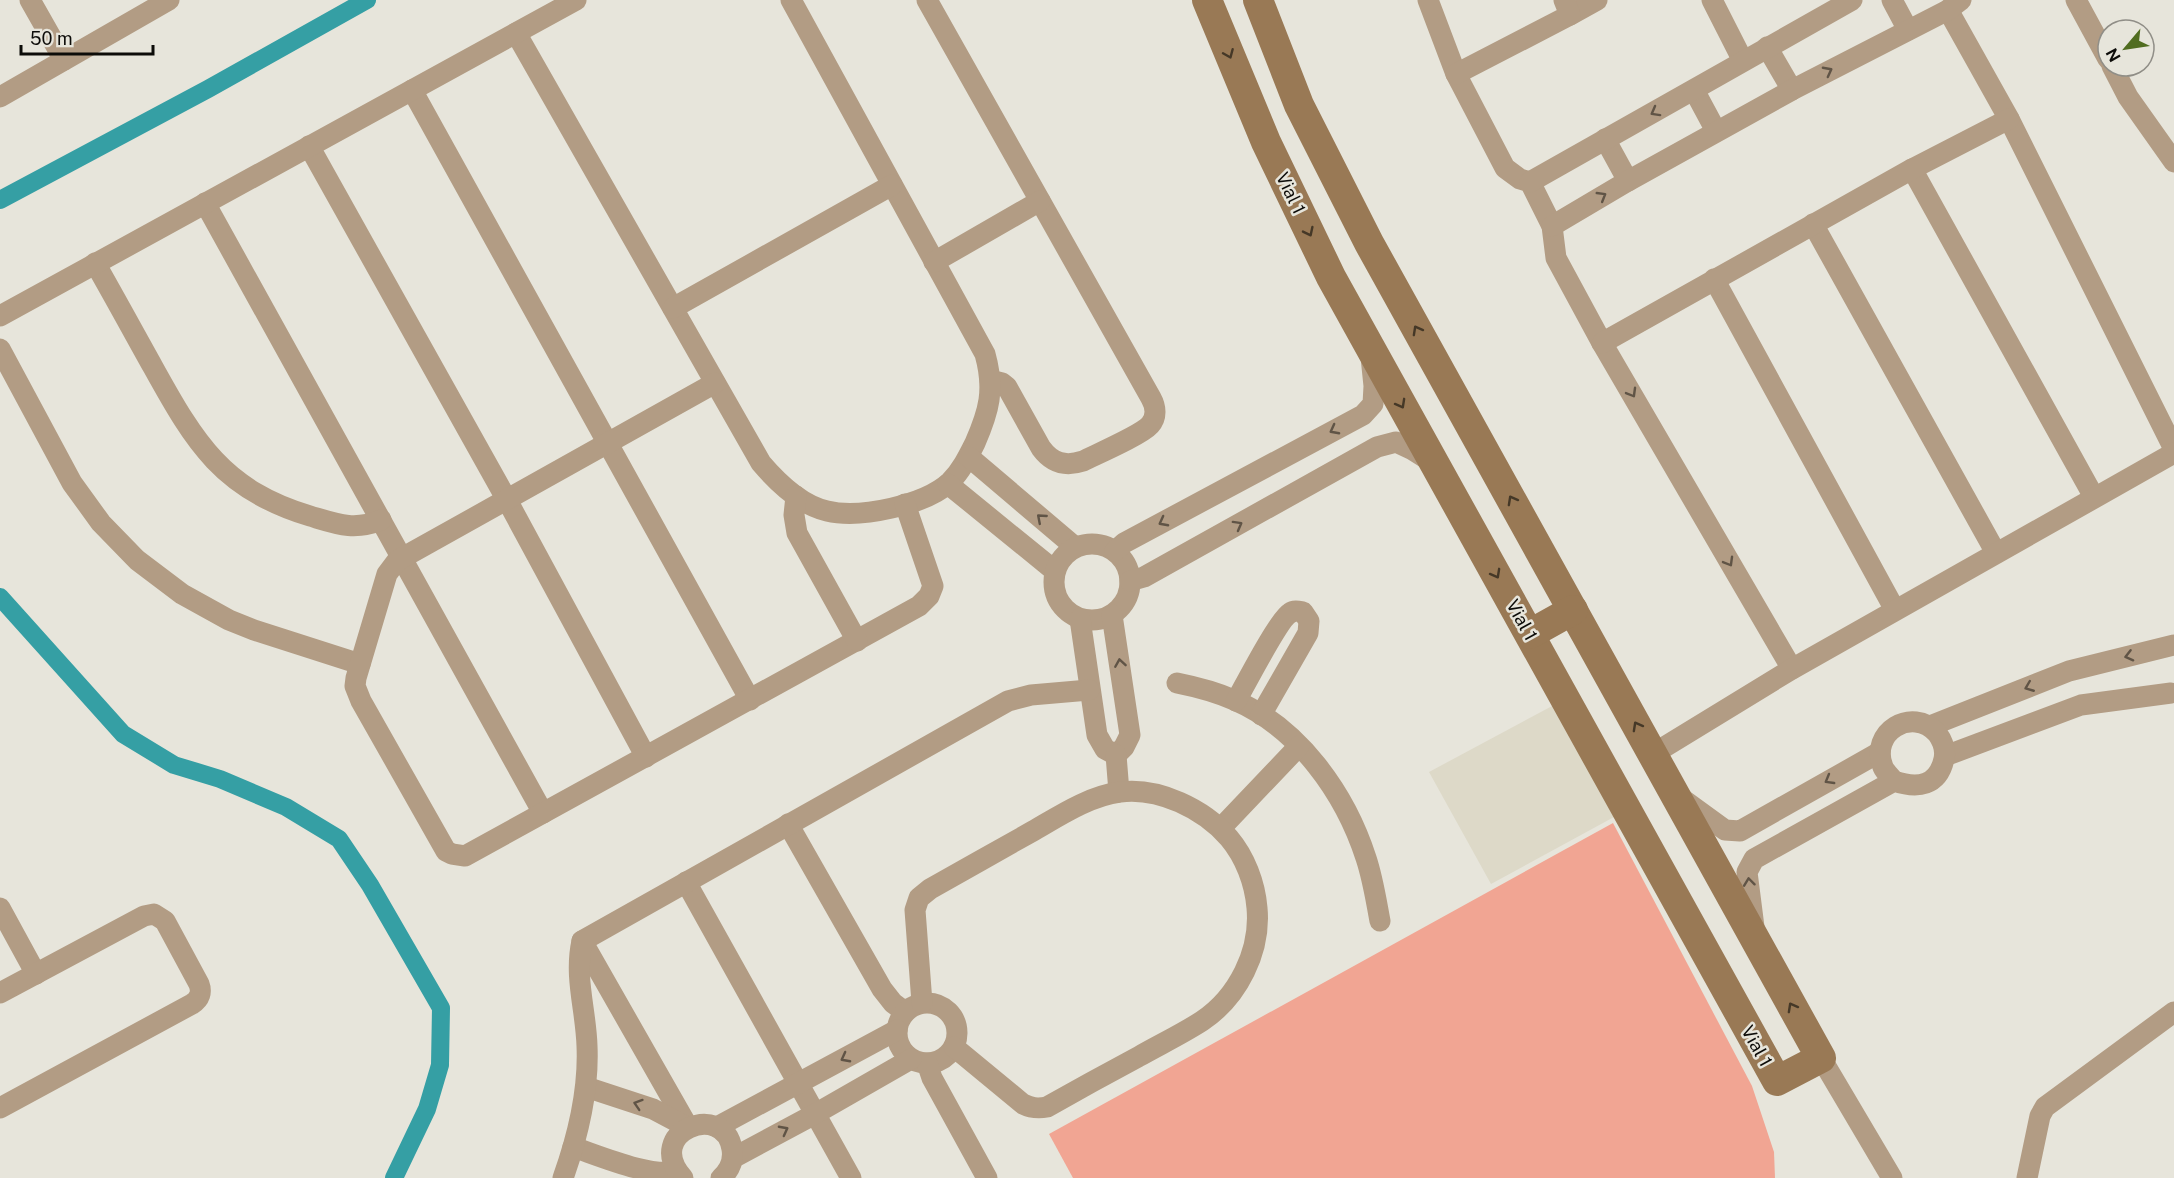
<svg xmlns="http://www.w3.org/2000/svg" width="2174" height="1178" font-family="'Public Sans',sans-serif">
<style>
.built{fill:#ddd9c8}
.lines{fill:none;stroke-linecap:round;stroke-linejoin:round}
.canal{stroke:#359fa4;stroke-width:18}
.building{fill:#f1a593}
.street{stroke:#b29c84;stroke-width:21}
.secondary{stroke:#997955;stroke-width:30}
.oneway{stroke:#453827}
.oneway2{stroke:#605446}
.labels{text-anchor:middle;dominant-baseline:central;stroke-width:5;stroke-linejoin:round;paint-order:stroke}
.street-label{font-size:18px;fill:#0d0c09;stroke:#e7e5db}
</style>
<rect width="100%" height="100%" fill="#e7e5db"/>
<!-- built -->
<polygon class="built" points="1554,705 1614,817 1491,884 1429,772"/>
<g class="lines">
<!-- canal -->
<g class="canal">
<polyline points="0,200 208,89 367,0"/>
<polyline points="0,597 123,734 174,765 220,779 286,807 339,839 370,885 441,1008 440,1065 427,1109 394,1178"/>
</g>
</g>
<!-- building -->
<polygon class="building" points="1613,823 1752,1086 1774,1152 1775,1178 1073,1178 1049,1134"/>
<g class="lines">
<!-- street -->
<g class="street">
<polyline points="30,0 64,60"/>
<path d="M927 0 1151 398C1156 407 1157 417 1150 425 1141 435 1097 454 1083 461 1065 467 1052 463 1041 448L1007 387 1002 383 990 380"/>
<polyline points="1428,0 1456,74 1505,168 1520,179 1530,182 1552,226 1556,258 1602,343 1792,669"/>
<polyline points="1712,0 1743,61"/>
<polyline points="1892,0 1908,30"/>
<polyline points="2076,0 2108,59"/>
<polyline points="1948,10 2009,119 2174,449"/>
<polyline points="1570,15 1597,0"/>
<path d="M516 33 761 463C778 483 801 505 827 511 860 519 925 505 950 482 961 471 968 457 975 443 989 411 995 390 985 354L791 0"/>
<polyline points="1767,47 1792,90"/>
<polyline points="2112,66 2128,97 2174,162"/>
<polyline points="1456,74 1570,15 1564,0"/>
<polyline points="412,90 750,700"/>
<polyline points="1694,90 1716,131"/>
<polyline points="0,97 169,0"/>
<polyline points="1605,139 1628,181"/>
<polyline points="309,146 507,500 646,757"/>
<polyline points="1912,169 2094,497"/>
<polyline points="1530,182 1852,0"/>
<polyline points="205,203 543,813"/>
<polyline points="1813,224 1996,553"/>
<polyline points="1552,226 1628,181 1792,90 1948,10 1961,0"/>
<polyline points="934,262 1040,201"/>
<path d="M95 263C115 298 134 333 153 367 195 443 223 490 310 516 337 524 354 531 381 520"/>
<polyline points="1714,279 1895,610"/>
<polyline points="673,308 892,185"/>
<polyline points="0,316 576,0"/>
<polyline points="1602,343 1912,169 2009,119"/>
<polyline points="0,349 72,483 101,523 137,560 182,594 229,620 254,630 360,664"/>
<polyline points="715,383 402,558 396,562 387,574 356,678 355,686 361,701 446,851 452,854 465,856 919,606 929,596 933,586 905,504"/>
<polyline points="969,457 1075,547"/>
<polyline points="948,484 1055,571"/>
<polyline points="796,496 794,515 797,533 857,641"/>
<circle cx="1092" cy="582" r="38"/>
<polyline points="1115,551 1124,543 1363,415 1373,404 1374,386 1371,357"/>
<polyline points="1130,581 1144,577 1377,447 1396,442 1413,450 1432,462"/>
<polyline points="1112,615 1130,735 1124,747 1116,755"/>
<polyline points="1080,619 1097,735 1105,749 1116,755"/>
<path d="M1177 683C1197 687 1216 692 1234 700 1299 728 1345 793 1366 858 1373 879 1376 900 1380 921"/>
<path d="M1236 701C1245 685 1279 619 1290 613 1294 610 1298 611 1303 612L1309 621 1308 633 1261 715"/>
<polyline points="1930,726 2069,671 2174,645"/>
<polyline points="1653,754 1792,669 2174,453"/>
<polyline points="1116,755 1119,792"/>
<polyline points="1945,756 2081,705 2171,693"/>
<polyline points="1681,798 1725,830 1740,831 1880,752"/>
<polyline points="788,824 882,989 893,1003 905,1012"/>
<polyline points="1221,828 1299,746"/>
<polyline points="686,882 851,1178"/>
<polyline points="0,908 36,974"/>
<path d="M1754 927 1747 872 1754 859 1894 781C1918 789 1938 786 1944 759 1946 750 1942 740 1937 733 1912 706 1869 732 1883 767 1885 772 1891 777 1894 781"/>
<polyline points="582,941 688,1127"/>
<path d="M0 993 144 916 154 914 165 921 199 984C202 992 200 999 192 1004L0 1108"/>
<circle cx="927" cy="1033" r="30"/>
<path d="M922 1003 915 910 919 898 930 889C964 870 999 850 1033 831 1059 816 1089 796 1120 792 1159 787 1204 809 1229 838 1245 857 1255 883 1257 908 1261 951 1238 997 1202 1021 1182 1034 1159 1045 1138 1057 1108 1073 1077 1090 1047 1107 1037 1109 1031 1108 1023 1104L954 1047"/>
<polyline points="1821,1058 1892,1178"/>
<polyline points="927,1063 932,1078 987,1178"/>
<polyline points="586,1087 653,1109 687,1127"/>
<polyline points="717,1127 897,1030"/>
<path d="M573 1147C600 1156 651 1178 677 1171"/>
<polyline points="733,1158 815,1114 911,1059"/>
<path d="M563 1178C578 1136 589 1091 587 1046 586 1010 574 977 582 941L1008 701 1031 695 1089 690"/>
<path d="M683 1178C642 1132 724 1100 732 1149 734 1161 730 1170 721 1178"/>
<polyline points="2027,1178 2040,1116 2045,1107 2174,1012"/>
</g>
<!-- secondary -->
<g class="secondary">
<polyline points="1207,0 1266,142 1331,277 1777,1081 1821,1058 1369,243 1299,105 1258,0"/>
<polyline points="1530,634 1573,610"/>
</g>
</g>
<!-- one-way arrows -->
<defs><path id="oneway-chevron" d="M-2-3.5L2.5 0L-2 3.5" fill="none" stroke-width="1.6" stroke-linecap="round" stroke-linejoin="round" transform="scale(1.5)"/></defs>
<g class="oneway">
<use href="#oneway-chevron" transform="translate(1229 54) rotate(67)"/>
<use href="#oneway-chevron" transform="translate(1309 232) rotate(64)"/>
<use href="#oneway-chevron" transform="translate(1417 330) rotate(-119)"/>
<use href="#oneway-chevron" transform="translate(1401 404) rotate(61)"/>
<use href="#oneway-chevron" transform="translate(1512 500) rotate(-119)"/>
<use href="#oneway-chevron" transform="translate(1496 574) rotate(61)"/>
<use href="#oneway-chevron" transform="translate(1637 726) rotate(-119)"/>
<use href="#oneway-chevron" transform="translate(1792 1007) rotate(-119)"/>
</g>
<g class="oneway2">
<use href="#oneway-chevron" transform="translate(1828 71) rotate(-28)"/>
<use href="#oneway-chevron" transform="translate(1655 112) rotate(151)"/>
<use href="#oneway-chevron" transform="translate(1602 196) rotate(-31)"/>
<use href="#oneway-chevron" transform="translate(1632 393) rotate(60)"/>
<use href="#oneway-chevron" transform="translate(1334 430) rotate(152)"/>
<use href="#oneway-chevron" transform="translate(1041 518) rotate(-139)"/>
<use href="#oneway-chevron" transform="translate(1163 522) rotate(152)"/>
<use href="#oneway-chevron" transform="translate(1238 525) rotate(-29)"/>
<use href="#oneway-chevron" transform="translate(1729 562) rotate(60)"/>
<use href="#oneway-chevron" transform="translate(2129 656) rotate(166)"/>
<use href="#oneway-chevron" transform="translate(1120 663) rotate(-99)"/>
<use href="#oneway-chevron" transform="translate(2029 687) rotate(158)"/>
<use href="#oneway-chevron" transform="translate(1829 780) rotate(150)"/>
<use href="#oneway-chevron" transform="translate(1749 882) rotate(-97)"/>
<use href="#oneway-chevron" transform="translate(845 1058) rotate(152)"/>
<use href="#oneway-chevron" transform="translate(638 1104) rotate(-162)"/>
<use href="#oneway-chevron" transform="translate(784 1130) rotate(-28)"/>
</g>
<g class="labels">
<!-- street labels -->
<g class="street-label">
<text transform="translate(1291 193) rotate(64)">Vial 1</text>
<text transform="translate(1522 620) rotate(61)">Vial 1</text>
<text transform="translate(1757 1046) rotate(61)">Vial 1</text>
</g>
</g>
<!-- north arrow -->
<g transform="translate(2126 48) rotate(241)"><circle r="28" fill="#e7e5db" stroke="#908e87" stroke-width="1.5"/>
<path d="M0-4.5L10 22L0 15L-10 22Z" fill="#516d20"/>
<text y="-9" font-size="16" font-weight="bold" text-anchor="middle" fill="#0d0c09">N</text>
</g>
<!-- scale -->
<path d="M21 45v9h132v-9" fill="none" stroke="#0d0c09" stroke-width="3"/>
<text x="30" y="45" font-size="18" fill="#0d0c09" stroke="#e7e5db" stroke-width="4.5" paint-order="stroke">50 m</text>
</svg>
